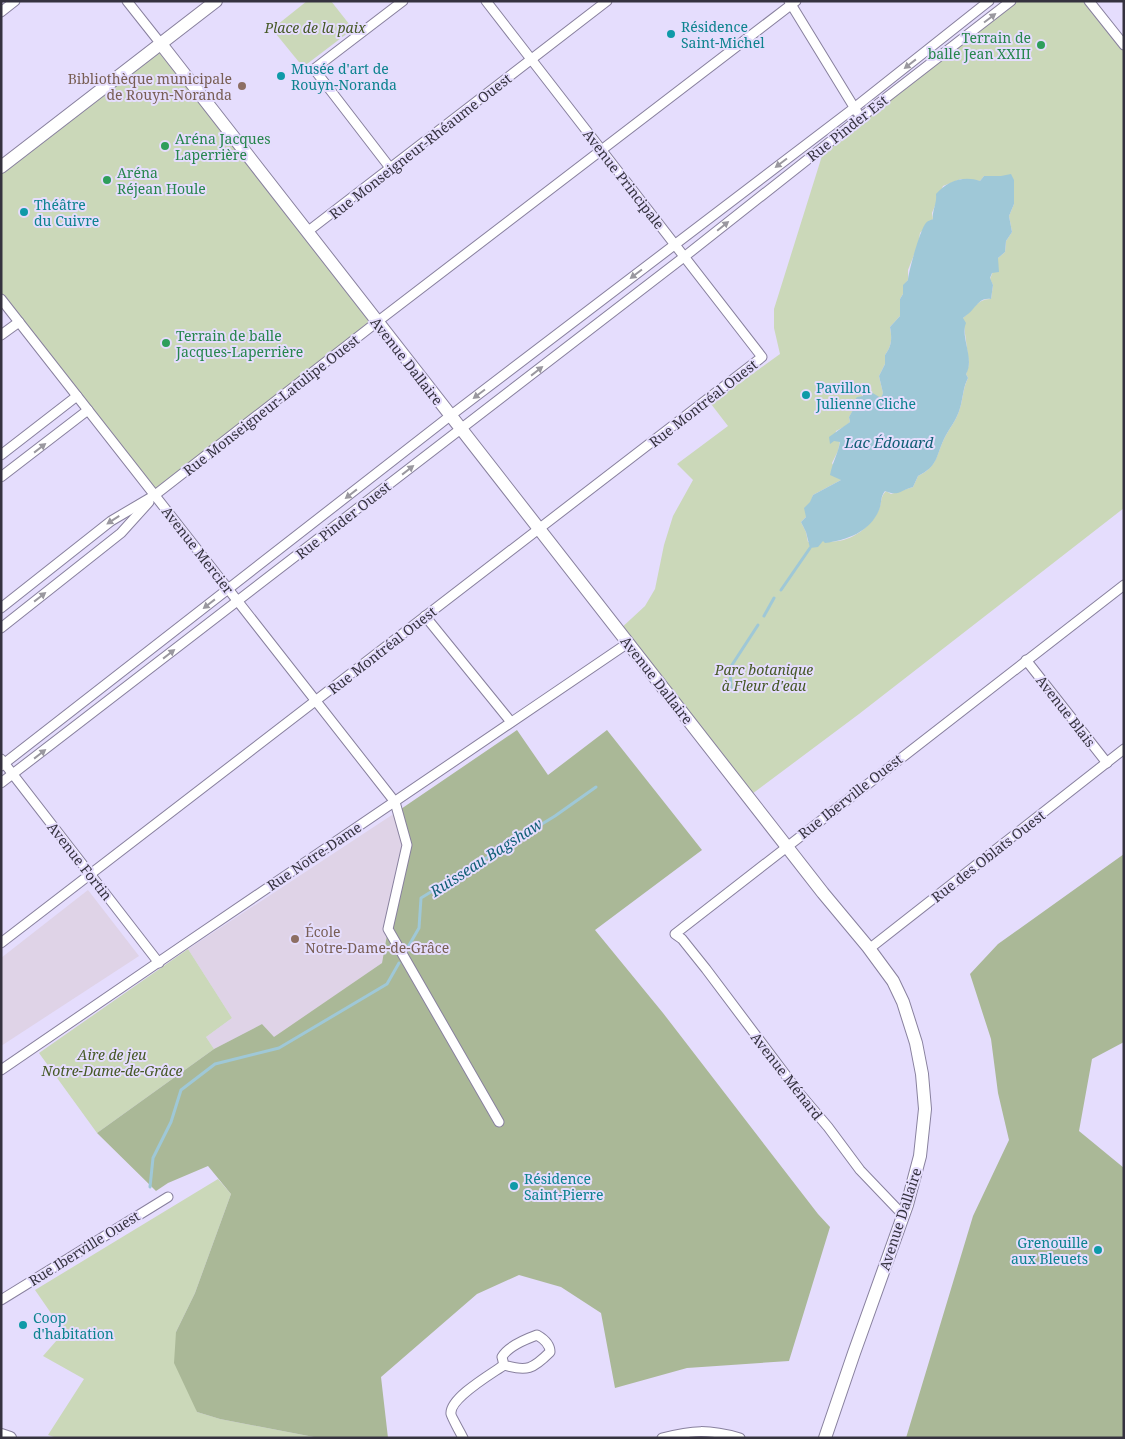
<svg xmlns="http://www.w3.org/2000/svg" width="1125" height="1439" font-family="'Noto Serif',serif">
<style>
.education{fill:#dfd3e7}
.green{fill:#cbd8b9;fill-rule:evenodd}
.forest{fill:#aab897}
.water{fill:#9fc8d7}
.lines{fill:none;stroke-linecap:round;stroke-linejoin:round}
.stream{stroke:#9fc8d7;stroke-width:3}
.street-casing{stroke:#88809e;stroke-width:11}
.secondary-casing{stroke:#88809e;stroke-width:14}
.street{stroke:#fff;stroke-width:9}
.secondary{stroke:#fff;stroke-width:12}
.oneway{fill:#9a989f}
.culture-dot{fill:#0f9aa8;stroke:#e5ddfd;stroke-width:2}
.leisure-dot{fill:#2e9e5b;stroke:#e5ddfd;stroke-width:2}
.education-dot{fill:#8d6e63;stroke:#e5ddfd;stroke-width:2}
.labels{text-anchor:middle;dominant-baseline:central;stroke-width:4;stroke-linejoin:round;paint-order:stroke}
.culture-label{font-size:14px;fill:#0d838f;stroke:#e5ddfd;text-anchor:start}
.park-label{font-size:14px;font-style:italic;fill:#465926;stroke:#e5ddfd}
.leisure-label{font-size:14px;fill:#27864d;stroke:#e5ddfd;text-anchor:start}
.education-label{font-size:14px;fill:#785e54;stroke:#e5ddfd;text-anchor:end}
.street-label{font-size:14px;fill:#35323f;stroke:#e5ddfd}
.water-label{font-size:15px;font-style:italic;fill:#105f75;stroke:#e5ddfd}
</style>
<rect width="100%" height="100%" fill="#e5ddfd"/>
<!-- education -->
<g class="education">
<polygon points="398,811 407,845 388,929 382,963 274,1038 262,1024 214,1049 206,1037 232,1018 188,949"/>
<polygon points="88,890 139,956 1,1046 1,958"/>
</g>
<!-- green -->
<g class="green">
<polygon points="307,1 331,1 353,29 303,67 272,29"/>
<path d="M1011 1H1089L1124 45V508L859 714 748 797 618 631 645 606 655 589 664 545 673 516 693 480 677 464 728 426 711 404 780 354 774 328V309L826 143ZM984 176H1001L1014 204 1009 216 1012 232 1006 241 1005 252 998 258 990 279 993 285 991 299C978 298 972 311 963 318L969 364 966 374 968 378C963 388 963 398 960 408 957 420 949 428 944 439 936 456 937 467 918 476L913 487 891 494 886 491C880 497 882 502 879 509 871 529 844 547 823 540L820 544 808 542 806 532 801 522 806 517 813 495 841 480 832 463 838 451 840 441H834L836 431 844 427 850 422 849 417 866 390 881 399 883 393 879 376 885 364V355C892 346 892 338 890 327L900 316V299L903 294 904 285 908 280V270L918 245 920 233 933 219 932 213 943 186 961 179 980 181Z"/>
<polygon points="160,50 372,321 154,491 1,297 1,168"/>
<polygon points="188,949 232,1018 206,1037 214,1049 97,1133 39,1053"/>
<polygon points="218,1179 231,1194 195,1293 176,1332 197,1412 220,1419 319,1438 57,1438 48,1435 84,1379 43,1356 64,1332 35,1290"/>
</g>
<!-- forest -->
<g class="forest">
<polygon points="517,730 548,775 607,730 702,850 595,930 663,1013 818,1214 830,1227 789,1361 687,1368 615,1388 601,1313 561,1287 519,1275 477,1294 381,1377 388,1438 319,1438 220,1419 197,1412 174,1363 176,1332 195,1293 231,1194 208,1166 168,1183 156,1191 97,1133 214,1049 262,1024 274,1037 382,963 388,929 407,845 398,811"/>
<polygon points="1124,854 1124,1042 1092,1059 1079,1131 1124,1168 1124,1438 906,1438 973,1216 1009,1140 998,1093 991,1039 970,974 998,944"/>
</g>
<!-- water -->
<path class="water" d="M1011 174 1014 180V204L1009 216 1012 232 1006 241 1005 252 998 258 999 272 992 273 990 278 993 285 991 299C981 298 979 303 973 309 970 313 966 315 963 318L966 323C960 337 975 359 966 374L968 378C963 387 963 398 960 408 957 420 949 428 944 439 936 456 938 466 918 476L913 487C900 490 899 497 885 491 880 497 882 503 879 510 870 532 847 540 825 543L823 541 818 547 810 548 806 532 801 522 806 517 804 508 810 502 813 495 841 480 830 475C832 463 838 454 840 442L834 441 830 444 829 437 850 422 849 417 853 410 852 404 857 397 863 396V391L866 389 881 398 883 393 879 376 885 364V355C892 346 892 338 890 327L900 316V299L903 294V285L908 280C908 273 921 227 926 223 927 221 931 220 933 219 932 210 937 204 936 194 947 181 964 175 980 181L984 176H1001Z"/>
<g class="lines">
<!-- stream -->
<g class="stream">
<polyline points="781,590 810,548"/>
<polyline points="764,616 774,598"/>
<polyline points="731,688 730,668 758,625"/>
<polyline points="408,947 419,928 421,898 555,816 596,787"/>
<polyline points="150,1187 153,1158 171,1122 181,1090 215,1064 279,1048 387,984 399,963"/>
</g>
<!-- street casing -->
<g class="street-casing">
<g id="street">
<polyline points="127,1 161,44"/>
<polyline points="789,1 857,112"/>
<polyline points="1089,1 1124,45"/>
<polyline points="1,12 15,1"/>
<polyline points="391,169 314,69 403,1"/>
<polyline points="307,232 607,1"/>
<polyline points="1,299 395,802 407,845 388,929 499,1122"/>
<polyline points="1,335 19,322"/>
<polyline points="1,455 77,396"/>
<polyline points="1,477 88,410"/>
<polyline points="1,608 111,521 155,495 377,322 796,1"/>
<polyline points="425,616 511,722"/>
<polyline points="1,628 121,533 149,502"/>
<polyline points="1026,660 1107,763"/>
<polyline points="1,759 159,963"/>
<polyline points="1,766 450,416 854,108 989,1"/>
<polyline points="1,783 684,257 860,118 1011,1"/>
<polyline points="1,943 762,357 486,1"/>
<polyline points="869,949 1124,749"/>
<polyline points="1,1070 185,944 628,643"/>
<polyline points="903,1215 860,1170 828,1127 800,1094 706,969 682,939 675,934 1124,585"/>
<polyline points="1,1300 168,1197"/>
<path d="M537 1335C544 1339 550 1344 550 1352 533 1369 527 1372 504 1365L502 1357C508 1346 526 1339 537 1335Z"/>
<path d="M463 1438C461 1434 451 1416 451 1414 449 1398 493 1373 504 1365"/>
<path d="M662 1438C693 1430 708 1429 740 1438"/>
</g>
</g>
<!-- secondary casing -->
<g class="secondary-casing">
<g id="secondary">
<polyline points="161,44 823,893 868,947 893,981 903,1002 916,1043 922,1074 925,1109 920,1156 907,1205 854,1353 825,1438"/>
<polyline points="1,167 216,1"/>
<polyline points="1,1435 10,1438"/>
</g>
</g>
<!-- street -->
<use href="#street" class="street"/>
<!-- secondary -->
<use href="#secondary" class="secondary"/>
</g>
<!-- one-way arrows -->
<defs><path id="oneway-solid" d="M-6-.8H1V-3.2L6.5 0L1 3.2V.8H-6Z" transform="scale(1.25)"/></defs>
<g class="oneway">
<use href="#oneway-solid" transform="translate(990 18) rotate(-37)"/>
<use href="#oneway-solid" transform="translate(910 64) rotate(142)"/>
<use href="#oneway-solid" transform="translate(781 163) rotate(143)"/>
<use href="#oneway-solid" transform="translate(723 226) rotate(-39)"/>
<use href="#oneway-solid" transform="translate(636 274) rotate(143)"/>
<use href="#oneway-solid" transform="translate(537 371) rotate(-38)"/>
<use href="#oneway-solid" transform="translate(479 394) rotate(143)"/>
<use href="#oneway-solid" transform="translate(40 448) rotate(-38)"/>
<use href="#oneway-solid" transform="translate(408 470) rotate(-38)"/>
<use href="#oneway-solid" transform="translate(351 494) rotate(142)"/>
<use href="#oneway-solid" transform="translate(113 520) rotate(147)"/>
<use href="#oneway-solid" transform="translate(40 597) rotate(-38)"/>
<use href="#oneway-solid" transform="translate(209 604) rotate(142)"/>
<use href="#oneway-solid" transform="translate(169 654) rotate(-38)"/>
<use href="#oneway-solid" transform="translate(40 754) rotate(-38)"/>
</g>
<!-- markers -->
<g class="culture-dot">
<circle cx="671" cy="34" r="5"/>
<circle cx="281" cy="76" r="5"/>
<circle cx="24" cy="212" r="5"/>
<circle cx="806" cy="395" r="5"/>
<circle cx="514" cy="1186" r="5"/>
<circle cx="1098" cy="1250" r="5"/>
<circle cx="23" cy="1325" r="5"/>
</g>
<g class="leisure-dot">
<circle cx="1041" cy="45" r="5"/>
<circle cx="165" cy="146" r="5"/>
<circle cx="107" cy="180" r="5"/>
<circle cx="166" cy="343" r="5"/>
</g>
<g class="education-dot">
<circle cx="242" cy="86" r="5"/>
<circle cx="295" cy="939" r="5"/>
</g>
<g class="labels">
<!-- culture labels -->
<g class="culture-label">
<text x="681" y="26">Résidence<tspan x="681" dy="16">Saint-Michel</tspan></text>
<text x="291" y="68">Musée d'art de<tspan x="291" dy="16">Rouyn-Noranda</tspan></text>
<text x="34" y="204">Théâtre<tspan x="34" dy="16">du Cuivre</tspan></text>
<text x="816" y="387">Pavillon<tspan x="816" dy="16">Julienne Cliche</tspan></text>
<text x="524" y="1178">Résidence<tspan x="524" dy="16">Saint-Pierre</tspan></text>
<text x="1088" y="1242" text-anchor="end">Grenouille<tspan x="1088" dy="16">aux Bleuets</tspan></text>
<text x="33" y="1317">Coop<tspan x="33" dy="16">d'habitation</tspan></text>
</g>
<!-- park labels -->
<g class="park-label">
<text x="315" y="27">Place de la paix</text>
<text x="764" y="669">Parc botanique<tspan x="764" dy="16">à Fleur d'eau</tspan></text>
<text x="112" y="1054">Aire de jeu<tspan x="112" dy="16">Notre-Dame-de-Grâce</tspan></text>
</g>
<!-- leisure labels -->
<g class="leisure-label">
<text x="1031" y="37" text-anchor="end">Terrain de<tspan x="1031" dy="16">balle Jean XXIII</tspan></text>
<text x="175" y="138">Aréna Jacques<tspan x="175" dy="16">Laperrière</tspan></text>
<text x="117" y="172">Aréna<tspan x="117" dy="16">Réjean Houle</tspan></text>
<text x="176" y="335">Terrain de balle<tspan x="176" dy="16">Jacques-Laperrière</tspan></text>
</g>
<!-- education labels -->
<g class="education-label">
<text x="232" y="78">Bibliothèque municipale<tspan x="232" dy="16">de Rouyn-Noranda</tspan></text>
<text x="305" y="931" text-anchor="start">École<tspan x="305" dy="16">Notre-Dame-de-Grâce</tspan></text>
</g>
<!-- street labels -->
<g class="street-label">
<text transform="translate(847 128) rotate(-38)">Rue Pinder Est</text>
<text transform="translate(420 146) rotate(-38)">Rue Monseigneur-Rhéaume Ouest</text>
<text transform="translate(624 179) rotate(52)">Avenue Principale</text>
<text transform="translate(407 361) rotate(52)">Avenue Dallaire</text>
<text transform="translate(703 403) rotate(-38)">Rue Montréal Ouest</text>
<text transform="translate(271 405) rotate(-38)">Rue Monseigneur-Latulipe Ouest</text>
<text transform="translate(343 520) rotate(-38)">Rue Pinder Ouest</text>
<text transform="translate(198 550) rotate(52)">Avenue Mercier</text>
<text transform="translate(382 650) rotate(-38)">Rue Montréal Ouest</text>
<text transform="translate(657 680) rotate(52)">Avenue Dallaire</text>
<text transform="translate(1066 711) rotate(52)">Avenue Blais</text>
<text transform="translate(850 796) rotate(-38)">Rue Iberville Ouest</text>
<text transform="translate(314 856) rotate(-34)">Rue Notre-Dame</text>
<text transform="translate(988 856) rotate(-38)">Rue des Oblats Ouest</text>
<text transform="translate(80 861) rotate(52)">Avenue Fortin</text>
<text transform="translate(787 1076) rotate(52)">Avenue Ménard</text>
<text transform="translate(900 1219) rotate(-72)">Avenue Dallaire</text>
<text transform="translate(84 1248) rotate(-32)">Rue Iberville Ouest</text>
</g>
<!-- water labels -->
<g class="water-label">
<text x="889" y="442">Lac Édouard</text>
<text transform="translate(486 857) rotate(-33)">Ruisseau Bagshaw</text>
</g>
</g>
<!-- border -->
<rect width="1125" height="1439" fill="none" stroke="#35323f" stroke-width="5"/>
</svg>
